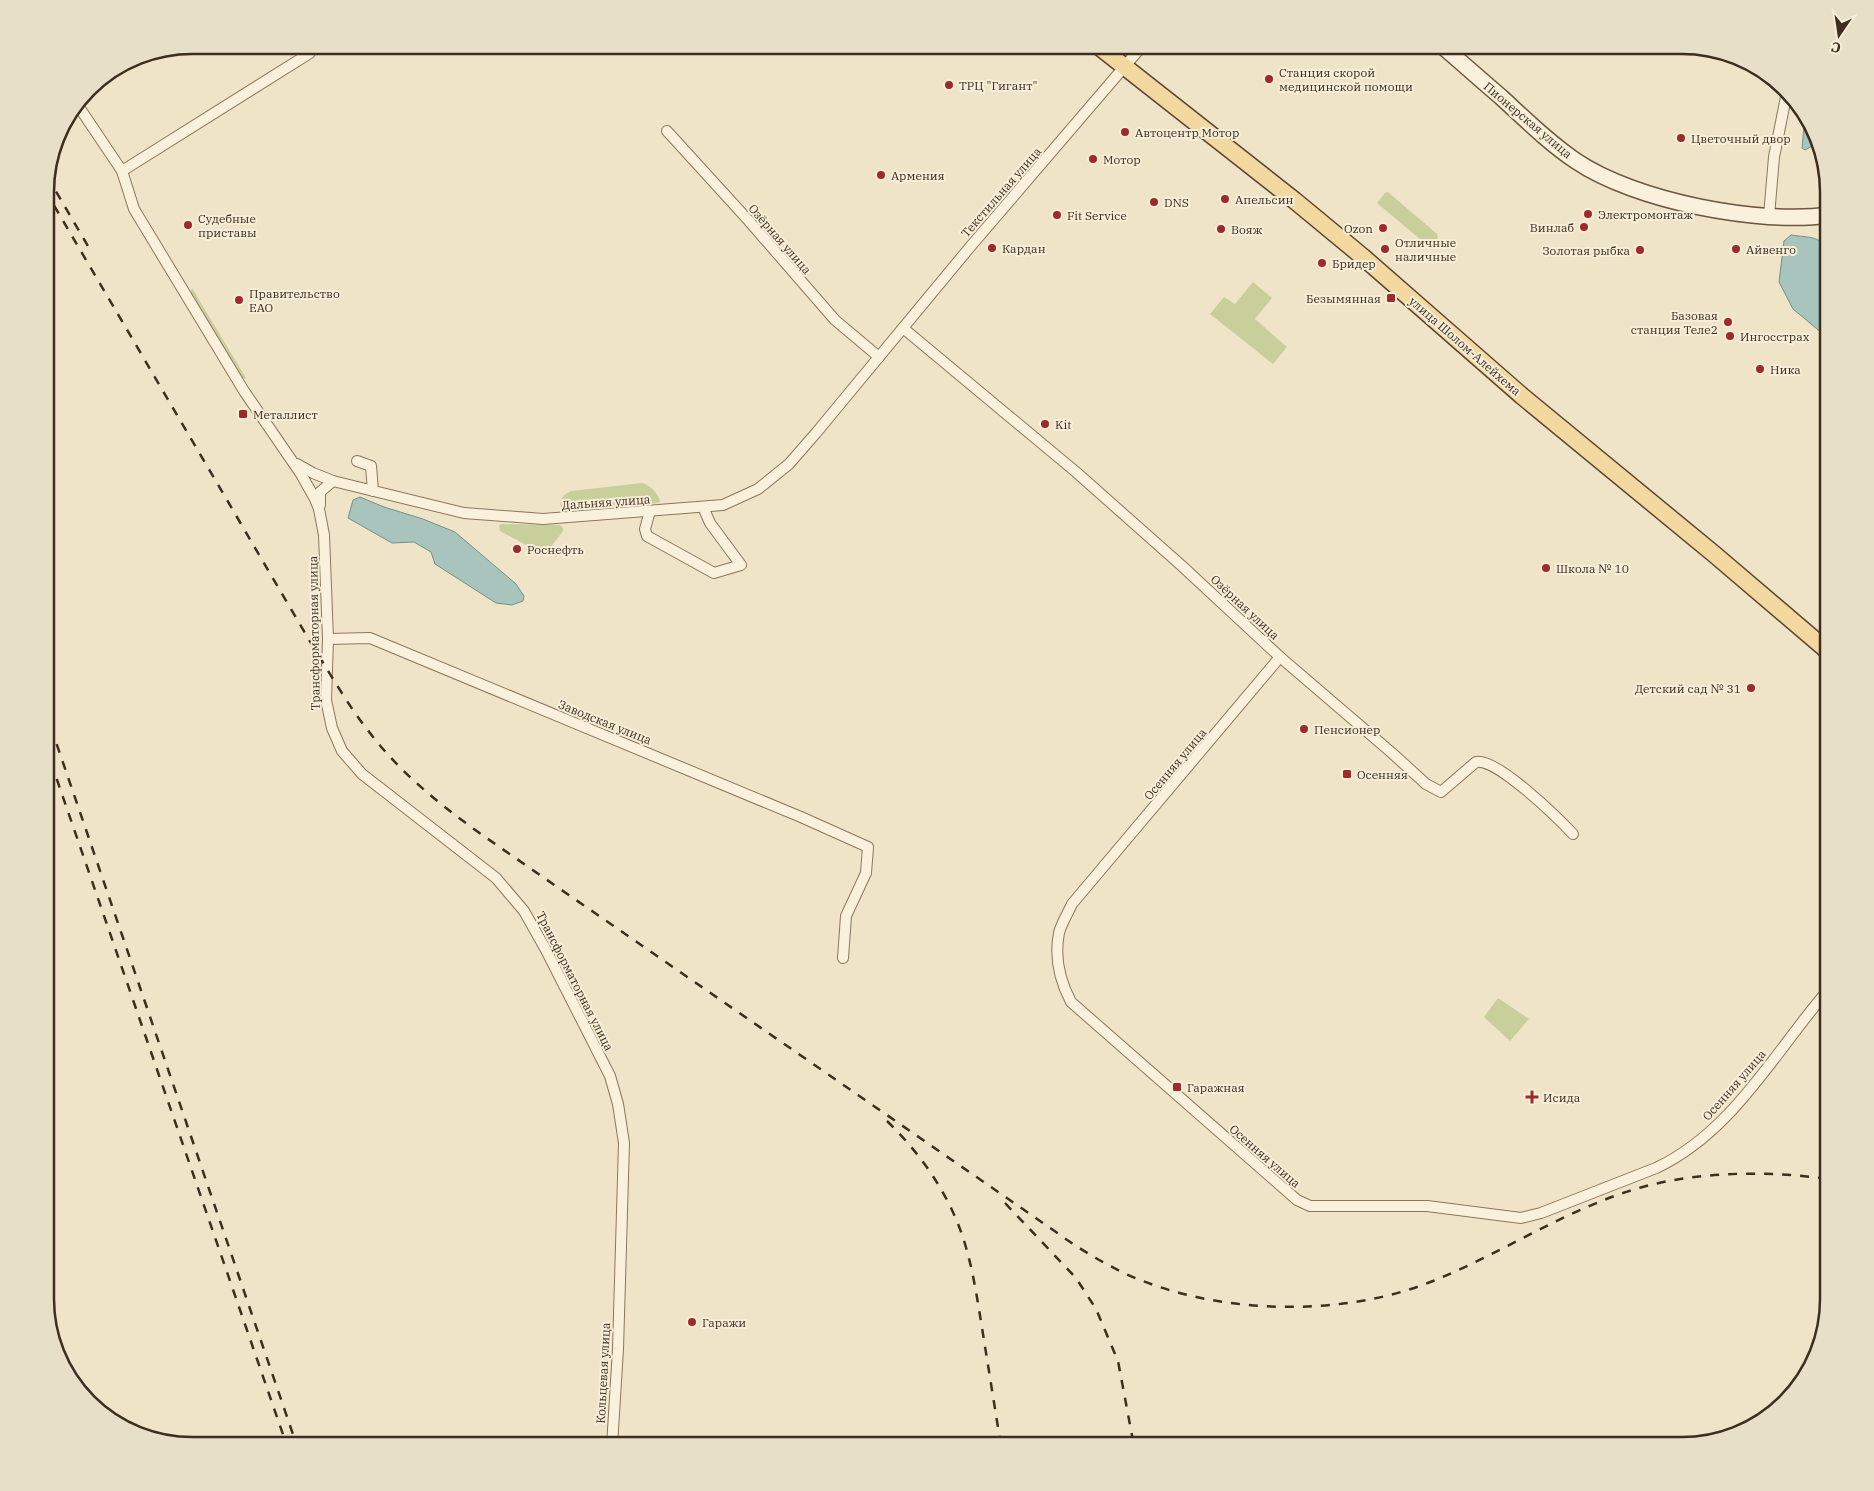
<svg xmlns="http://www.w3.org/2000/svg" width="1874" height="1491" font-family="'IBM Plex Serif',serif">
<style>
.green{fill:#c9cf9b}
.water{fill:#a9c4bc;stroke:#6f938a}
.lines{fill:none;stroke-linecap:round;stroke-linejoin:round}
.street-casing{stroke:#8d765c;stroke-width:12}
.secondary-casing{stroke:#6f573f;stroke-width:18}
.primary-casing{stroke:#5b4430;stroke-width:19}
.street{stroke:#faf1dc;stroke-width:10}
.secondary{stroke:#faf1dc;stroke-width:15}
.primary{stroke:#f3d9a0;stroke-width:16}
.rail{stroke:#3d2e20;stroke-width:2.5;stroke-dasharray:9 9;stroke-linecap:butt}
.poi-dot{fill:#9e2a2b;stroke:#f7eed8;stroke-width:2}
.labels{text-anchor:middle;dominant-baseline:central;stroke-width:4;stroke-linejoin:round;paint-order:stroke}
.poi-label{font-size:12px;fill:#3d2e20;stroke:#f7eed8;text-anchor:start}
.street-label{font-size:12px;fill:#3d2e20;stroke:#f7eed8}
.rim{fill:none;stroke:#3d2e20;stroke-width:2.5}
</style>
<rect width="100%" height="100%" fill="#f0e4c8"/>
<!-- green -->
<g class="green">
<polygon points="1388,192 1437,234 1438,238 1431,245 1426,244 1377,203 1385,193"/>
<polygon points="1253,282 1272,298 1255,319 1287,347 1273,364 1210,314 1224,297 1235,304"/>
<polygon points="192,288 246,378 242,379 190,294"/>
<path d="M642 483C650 485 659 494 660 502L657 503 561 513C560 502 560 496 571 491Z"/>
<polygon points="502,524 560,525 563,528 563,531 550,548 542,552 537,551 500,531 499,525"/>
<polygon points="1498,998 1529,1019 1510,1041 1484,1017"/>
</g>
<!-- water -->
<g class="water">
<path d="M1805 116C1813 126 1818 133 1814 145L1805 150 1802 148Z"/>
<path d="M1791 235C1810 238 1821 235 1829 253V339L1793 309 1779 282 1784 241Z"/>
<polygon points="360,497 384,507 423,519 455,532 516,584 524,596 523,601 512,605 496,603 435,564 431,552 414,542 392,543 348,518 353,500"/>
</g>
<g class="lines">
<!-- street casing -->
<g class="street-casing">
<g id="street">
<polyline points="77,104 122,171 134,209 244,391 301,474 315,499 319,509 324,535 328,639 326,700 332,728 342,751 362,774 496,878 524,911 546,950 610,1076 618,1104 624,1143 618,1349 612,1446"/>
<polyline points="667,131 749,221 835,320 879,357"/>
<polyline points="122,171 310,53"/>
<polyline points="1769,216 1774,157 1787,92"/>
<path d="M903 328 1076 472 1182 566 1280 657 1392 753 1426 784 1441 792 1476 762C1496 757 1559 819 1573 834"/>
<polyline points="357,461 371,466 373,491"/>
<polyline points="297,464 313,473 333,481 464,513 543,519 723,505 758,489 789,464 816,433 970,247 1143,45"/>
<polyline points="320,505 320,492 333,481"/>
<polyline points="650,511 645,529 647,536 714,573 741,565 710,523 703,507"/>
<polyline points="328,639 370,638 801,817 868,847 866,873 846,916 843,958"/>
<path d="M1280 657 1072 904C1068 913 1061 924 1059 933 1054 958 1060 981 1071 1002L1297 1200 1310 1206H1427L1521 1218 1541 1213 1656 1168C1733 1132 1775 1051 1829 989"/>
</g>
</g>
<!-- secondary casing -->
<g class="secondary-casing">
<path id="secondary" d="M1441 45C1461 62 1481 80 1501 97 1525 119 1549 143 1576 161 1635 201 1759 225 1829 215"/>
</g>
<!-- primary casing -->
<g class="primary-casing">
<polyline id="primary" points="1097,45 1294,200 1363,257 1522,396 1714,554 1829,652"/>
</g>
<!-- street -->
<use href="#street" class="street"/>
<!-- secondary -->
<use href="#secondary" class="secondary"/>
<!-- primary -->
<use href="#primary" class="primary"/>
<!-- rail -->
<g class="rail">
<polyline points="47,176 92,253"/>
<path d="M45 190 315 650C333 678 349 707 370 733 405 779 452 814 498 846L1056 1232C1078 1248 1101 1262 1126 1274 1216 1315 1342 1318 1433 1281 1505 1252 1571 1206 1646 1186 1705 1171 1769 1171 1829 1179"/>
<polyline points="45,710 297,1446"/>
<polyline points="45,745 287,1446"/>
<path d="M887 1121C922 1155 951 1197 965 1244 974 1274 978 1304 983 1334 989 1371 995 1409 1001 1446"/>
<polyline points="1005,1203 1076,1278 1096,1309 1118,1361 1134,1446"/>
</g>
</g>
<!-- markers -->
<g class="poi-dot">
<circle cx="1269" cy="79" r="5"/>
<circle cx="949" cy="85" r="5"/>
<circle cx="1125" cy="132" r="5"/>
<circle cx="1681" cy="138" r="5"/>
<circle cx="1093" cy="159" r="5"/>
<circle cx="881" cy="175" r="5"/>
<circle cx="1225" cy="199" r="5"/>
<circle cx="1154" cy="202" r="5"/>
<circle cx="1588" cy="214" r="5"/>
<circle cx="1057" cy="215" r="5"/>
<circle cx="188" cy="225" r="5"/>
<circle cx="1584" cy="227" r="5"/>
<circle cx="1383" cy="228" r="5"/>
<circle cx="1221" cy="229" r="5"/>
<circle cx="992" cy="248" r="5"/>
<circle cx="1385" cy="249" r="5"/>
<circle cx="1736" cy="249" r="5"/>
<circle cx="1640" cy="250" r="5"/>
<circle cx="1322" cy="263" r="5"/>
<rect x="1386" y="293" width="10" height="10" rx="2.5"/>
<circle cx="239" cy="300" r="5"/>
<circle cx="1728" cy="322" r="5"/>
<circle cx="1730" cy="336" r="5"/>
<circle cx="1760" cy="369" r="5"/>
<rect x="238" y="409" width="10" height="10" rx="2.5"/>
<circle cx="1045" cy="424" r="5"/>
<circle cx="517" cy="549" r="5"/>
<circle cx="1546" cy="568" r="5"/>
<circle cx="1751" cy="688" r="5"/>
<circle cx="1304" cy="729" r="5"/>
<rect x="1342" y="769" width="10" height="10" rx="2.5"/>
<rect x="1172" y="1082" width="10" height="10" rx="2.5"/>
<path d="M1529.5 1089.5h5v5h5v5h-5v5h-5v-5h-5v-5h5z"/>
<circle cx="692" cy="1322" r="5"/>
</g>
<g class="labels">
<!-- poi labels -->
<g class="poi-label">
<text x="1279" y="72">Станция скорой<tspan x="1279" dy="14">медицинской помощи</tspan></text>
<text x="959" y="85">ТРЦ "Гигант"</text>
<text x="1135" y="132">Автоцентр Мотор</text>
<text x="1691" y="138">Цветочный двор</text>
<text x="1103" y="159">Мотор</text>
<text x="891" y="175">Армения</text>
<text x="1235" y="199">Апельсин</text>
<text x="1164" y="202">DNS</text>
<text x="1598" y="214">Электромонтаж</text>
<text x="1067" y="215">Fit Service</text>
<text x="198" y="218">Судебные<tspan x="198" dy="14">приставы</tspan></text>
<text x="1574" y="227" text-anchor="end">Винлаб</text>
<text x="1373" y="228" text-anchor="end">Ozon</text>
<text x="1231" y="229">Вояж</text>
<text x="1395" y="242">Отличные<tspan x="1395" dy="14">наличные</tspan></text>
<text x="1002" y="248">Кардан</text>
<text x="1746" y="249">Айвенго</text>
<text x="1630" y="250" text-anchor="end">Золотая рыбка</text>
<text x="1332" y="263">Бридер</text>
<text x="249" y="293">Правительство<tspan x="249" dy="14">ЕАО</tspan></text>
<text x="1381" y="298" text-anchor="end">Безымянная</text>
<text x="1718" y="315" text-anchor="end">Базовая<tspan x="1718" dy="14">станция Теле2</tspan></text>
<text x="1740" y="336">Ингосстрах</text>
<text x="1770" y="369">Ника</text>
<text x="253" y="414">Металлист</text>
<text x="1055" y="424">Kit</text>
<text x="527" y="549">Роснефть</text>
<text x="1556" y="568">Школа № 10</text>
<text x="1741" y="688" text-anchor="end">Детский сад № 31</text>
<text x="1314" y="729">Пенсионер</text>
<text x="1357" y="774">Осенняя</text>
<text x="1187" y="1087">Гаражная</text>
<text x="1543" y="1097">Исида</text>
<text x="702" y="1322">Гаражи</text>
</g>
<!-- street labels -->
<g class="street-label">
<text transform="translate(1528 120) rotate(40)">Пионерская улица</text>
<text transform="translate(1001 192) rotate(-49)">Текстильная улица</text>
<text transform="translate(780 239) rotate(49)">Озёрная улица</text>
<text transform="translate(1465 346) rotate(41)">улица Шолом-Алейхема</text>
<text transform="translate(606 502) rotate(-4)">Дальняя улица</text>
<text transform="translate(1245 607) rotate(43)">Озёрная улица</text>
<text transform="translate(314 633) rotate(-91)">Трансформаторная улица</text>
<text transform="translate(605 722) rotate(22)">Заводская улица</text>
<text transform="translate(1175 764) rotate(-50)">Осенняя улица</text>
<text transform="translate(575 981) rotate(63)">Трансформаторная улица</text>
<text transform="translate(1734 1085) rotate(-49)">Осенняя улица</text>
<text transform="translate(1265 1156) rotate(41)">Осенняя улица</text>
<text transform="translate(603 1373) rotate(-87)">Кольцевая улица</text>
</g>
</g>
<!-- crop -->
<path d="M0 0H1874V1491H0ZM192 54H1682A138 138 0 0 1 1820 192V1299A138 138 0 0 1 1682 1437H192A138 138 0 0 1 54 1299V192A138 138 0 0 1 192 54Z" fill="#e8dfc9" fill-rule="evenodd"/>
<path class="rim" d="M192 54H1682A138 138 0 0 1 1820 192V1299A138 138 0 0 1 1682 1437H192A138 138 0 0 1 54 1299V192A138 138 0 0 1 192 54Z"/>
<!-- north arrow -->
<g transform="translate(1839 35) rotate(193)" stroke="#f7eed8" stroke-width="4" paint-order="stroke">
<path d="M0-4L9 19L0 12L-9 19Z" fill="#3d2e20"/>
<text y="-8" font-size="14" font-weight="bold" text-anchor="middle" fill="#3d2e20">С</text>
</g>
</svg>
